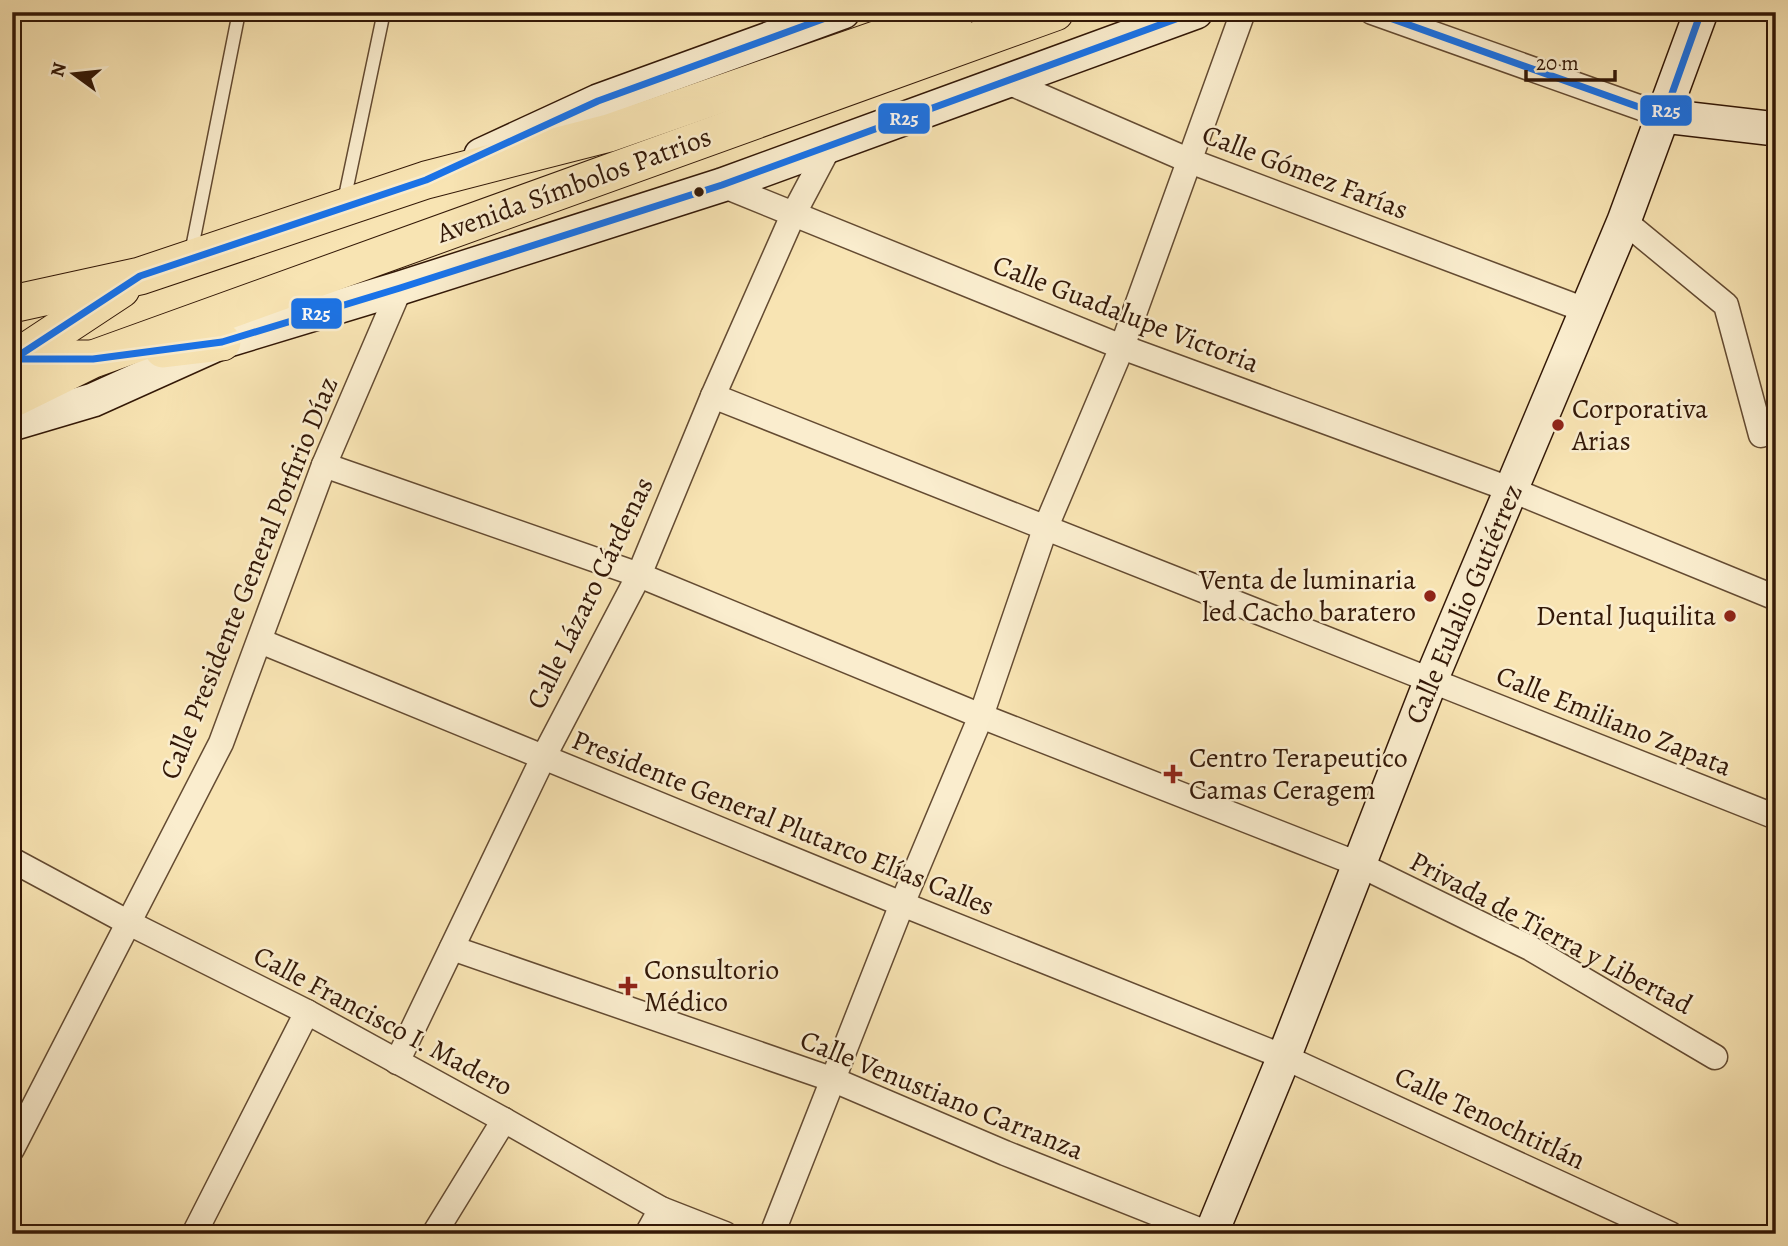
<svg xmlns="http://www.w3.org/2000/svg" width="1788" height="1246" font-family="Alegreya,serif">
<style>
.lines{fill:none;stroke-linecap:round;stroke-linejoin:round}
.lane-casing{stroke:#644b32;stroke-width:15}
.street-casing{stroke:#644b32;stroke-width:27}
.secondary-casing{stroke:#331807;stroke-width:36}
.primary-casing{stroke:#331807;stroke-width:39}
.lane{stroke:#faedce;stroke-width:12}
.street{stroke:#faedce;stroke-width:24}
.secondary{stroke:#faedce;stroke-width:33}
.primary{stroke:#f8e4b3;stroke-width:37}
.bus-1-casing{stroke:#faedce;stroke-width:12}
.bus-1{stroke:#1a73e8;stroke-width:7}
.bus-dot{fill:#331807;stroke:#faedce;stroke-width:2.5}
.poi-dot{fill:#8f2418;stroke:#faedce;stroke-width:2.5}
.labels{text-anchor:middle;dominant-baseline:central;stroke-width:5;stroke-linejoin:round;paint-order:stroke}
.street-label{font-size:28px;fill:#331807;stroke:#faedce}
.poi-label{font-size:28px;fill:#331807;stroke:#faedce;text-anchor:start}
.line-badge{stroke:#faedce;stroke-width:2.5}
.badge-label{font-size:19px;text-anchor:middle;font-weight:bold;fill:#fff}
</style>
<rect width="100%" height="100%" fill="#f8e4b3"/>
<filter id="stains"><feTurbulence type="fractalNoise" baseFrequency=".00286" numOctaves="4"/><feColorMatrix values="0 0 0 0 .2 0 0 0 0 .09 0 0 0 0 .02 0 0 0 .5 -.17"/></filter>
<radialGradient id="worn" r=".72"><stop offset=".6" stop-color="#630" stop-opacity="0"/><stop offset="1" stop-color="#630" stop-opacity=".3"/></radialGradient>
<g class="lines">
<!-- lane casing -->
<g class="lane-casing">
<g id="lane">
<polyline points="344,201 382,21"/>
<polyline points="191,253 239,12"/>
</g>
</g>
<!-- street casing -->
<g class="street-casing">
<g id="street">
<polyline points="1372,12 1664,116"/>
<polyline points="1008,82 1190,161 1585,310"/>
<polyline points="722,185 1122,347 1512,490 1776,598"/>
<polyline points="1624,221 1726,305 1761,435"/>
<polyline points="713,396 1776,817"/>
<polyline points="324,465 639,575 981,716 1358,864 1530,948 1715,1057"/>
<polyline points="260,641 902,904 1284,1057 1670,1234"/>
<polyline points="12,860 129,923 307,1012 504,1120 661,1209 725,1234"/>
<polyline points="452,948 834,1080 1005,1153 1209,1234"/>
<polyline points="397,1062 543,758 639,575 713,396 793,215 829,147"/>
<polyline points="12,1149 221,743 324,465 400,288"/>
<polyline points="194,1234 307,1012"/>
<polyline points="434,1234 504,1120"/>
<polyline points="647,1234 661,1209"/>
<polyline points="772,1234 902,904 981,716 1045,529 1122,347 1243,12"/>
</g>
</g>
<!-- secondary casing -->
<g class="secondary-casing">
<g id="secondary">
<polyline points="1664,116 1776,129"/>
<polyline points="481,155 598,101 843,12"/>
<polyline points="12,424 93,400 222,342 400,288 722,185 1196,12"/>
<polyline points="1211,1234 1284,1057 1431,680 1624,221 1701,12"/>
</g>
</g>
<!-- primary casing -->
<g class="primary-casing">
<g id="primary">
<polyline points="12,304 140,276 426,180 609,133 956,12"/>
<polyline points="163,349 222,342"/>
<polyline points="12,359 88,359"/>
<polyline points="15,359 121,289"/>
<polyline points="12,399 93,359 1055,12"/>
</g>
</g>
<!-- lane -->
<use href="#lane" class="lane"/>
<!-- street -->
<use href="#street" class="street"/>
<!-- secondary -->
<use href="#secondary" class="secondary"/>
<!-- primary -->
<use href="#primary" class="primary"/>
<!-- bus-1 casing -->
<g class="bus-1-casing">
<g id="bus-1">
<polyline points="1373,12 1664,116 1701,12"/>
<polyline points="12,359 93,359 222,342 400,288 722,185 1195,12"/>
<polyline points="12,360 140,276 426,180 598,101 842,12"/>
</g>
</g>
<!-- bus-1 -->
<use href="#bus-1" class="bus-1"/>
</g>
<!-- markers -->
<circle class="bus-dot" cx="699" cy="192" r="6"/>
<g class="poi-dot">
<circle cx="1558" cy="425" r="7"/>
<circle cx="1430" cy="596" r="7"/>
<circle cx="1730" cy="616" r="7"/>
<path d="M1169.5 763.5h7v7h7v7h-7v7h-7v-7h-7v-7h7z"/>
<path d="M624.5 975.5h7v7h7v7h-7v7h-7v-7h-7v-7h7z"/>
</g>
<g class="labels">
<!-- street labels -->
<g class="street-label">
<text transform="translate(1305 172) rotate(21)">Calle Gómez Farías</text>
<text transform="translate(574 185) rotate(-20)">Avenida Símbolos Patrios</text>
<text transform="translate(1126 314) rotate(21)">Calle Guadalupe Victoria</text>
<text transform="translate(249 578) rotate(-68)">Calle Presidente General Porfirio Díaz</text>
<text transform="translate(590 593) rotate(-64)">Calle Lázaro Cárdenas</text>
<text transform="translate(1464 604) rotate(-67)">Calle Eulalio Gutiérrez</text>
<text transform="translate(1614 721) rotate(22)">Calle Emiliano Zapata</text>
<text transform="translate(783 823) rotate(22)">Presidente General Plutarco Elías Calles</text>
<text transform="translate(1551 933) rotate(28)">Privada de Tierra y Libertad</text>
<text transform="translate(383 1021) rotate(28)">Calle Francisco I. Madero</text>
<text transform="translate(942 1095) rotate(22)">Calle Venustiano Carranza</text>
<text transform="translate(1490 1118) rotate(25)">Calle Tenochtitlán</text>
</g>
<!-- poi labels -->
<g class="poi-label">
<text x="1572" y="409">Corporativa<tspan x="1572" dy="32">Arias</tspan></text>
<text x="1416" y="580" text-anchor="end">Venta de luminaria<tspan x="1416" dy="32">led Cacho baratero</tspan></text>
<text x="1716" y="616" text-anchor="end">Dental Juquilita</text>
<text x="1189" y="758">Centro Terapeutico<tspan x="1189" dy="32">Camas Ceragem</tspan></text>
<text x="644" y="970">Consultorio<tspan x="644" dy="32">Médico</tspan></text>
</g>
</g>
<g class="line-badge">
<rect x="1639" y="94" width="54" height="33" rx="7" fill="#1a73e8"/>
<rect x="877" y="102" width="54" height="33" rx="7" fill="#1a73e8"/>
<rect x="290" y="297" width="53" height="33" rx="7" fill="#1a73e8"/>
</g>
<g class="badge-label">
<text x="1666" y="117">R25</text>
<text x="904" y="125">R25</text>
<text x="316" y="320">R25</text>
</g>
<!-- margin -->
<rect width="1788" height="1246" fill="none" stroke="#f8e4b3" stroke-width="42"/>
<rect x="14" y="14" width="1760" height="1218" fill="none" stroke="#331807" stroke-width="3.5"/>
<rect x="21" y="21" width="1746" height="1204" fill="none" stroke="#331807" stroke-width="2"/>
<!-- north arrow -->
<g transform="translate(74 74) rotate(285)" stroke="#faedce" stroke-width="5" paint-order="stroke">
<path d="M0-5L12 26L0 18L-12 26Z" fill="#331807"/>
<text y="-10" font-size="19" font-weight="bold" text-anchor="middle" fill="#331807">N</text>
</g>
<!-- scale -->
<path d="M1526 70v10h89v-10" fill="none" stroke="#331807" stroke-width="3.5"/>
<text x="1536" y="70" font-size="21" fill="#331807" stroke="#faedce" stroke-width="5" paint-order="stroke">20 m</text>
<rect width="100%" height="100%" filter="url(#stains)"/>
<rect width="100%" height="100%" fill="url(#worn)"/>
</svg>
